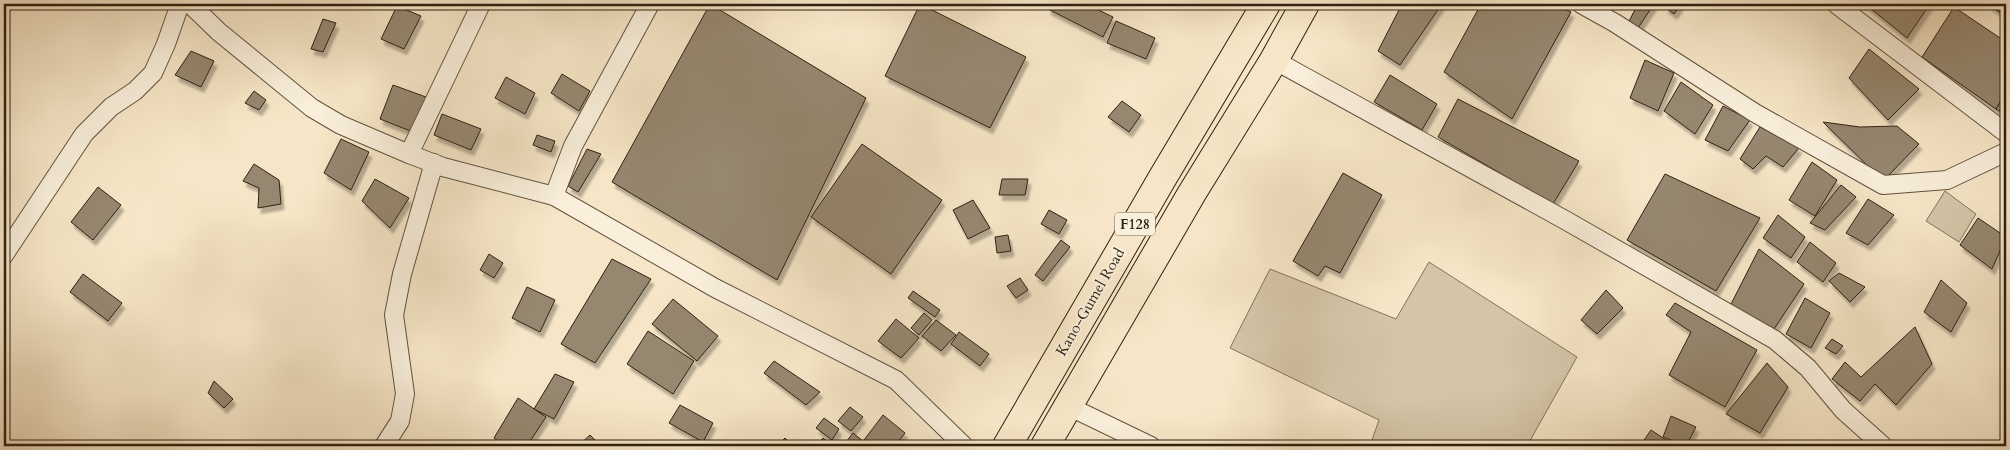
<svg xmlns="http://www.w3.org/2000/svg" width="2010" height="450" font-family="Cardo,serif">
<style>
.green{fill:#d4c5a8;stroke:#82735d}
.building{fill:#968770;stroke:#2f2112;filter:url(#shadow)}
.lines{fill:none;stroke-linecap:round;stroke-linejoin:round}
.street-casing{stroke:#61523f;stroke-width:20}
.primary-casing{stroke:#2f2112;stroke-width:30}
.street{stroke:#f9efdb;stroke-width:18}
.primary{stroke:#f6e6c7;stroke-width:28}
.labels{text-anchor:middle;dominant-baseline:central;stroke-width:4;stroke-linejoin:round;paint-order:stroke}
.shield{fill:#f9efdb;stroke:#6c5f4e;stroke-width:1}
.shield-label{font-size:14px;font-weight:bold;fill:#2f2112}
.street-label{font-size:15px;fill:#2f2112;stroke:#f9efdb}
</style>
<defs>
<filter id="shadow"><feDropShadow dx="3" dy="5.5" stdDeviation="1" flood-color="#0004"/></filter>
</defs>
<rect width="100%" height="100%" fill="#f6e6c7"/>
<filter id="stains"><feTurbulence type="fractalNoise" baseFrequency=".004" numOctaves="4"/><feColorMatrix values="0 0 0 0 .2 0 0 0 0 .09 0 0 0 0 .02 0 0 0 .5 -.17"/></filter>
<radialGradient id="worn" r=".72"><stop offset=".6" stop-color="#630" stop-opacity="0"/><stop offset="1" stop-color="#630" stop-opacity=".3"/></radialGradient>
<!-- green -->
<g class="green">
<polygon points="1945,191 1976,214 1959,242 1926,221"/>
<polygon points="1429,262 1577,357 1527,446 1370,446 1379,420 1230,348 1270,269 1396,319"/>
</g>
<!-- building -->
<g class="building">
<polygon points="710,4 866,98 777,280 612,182"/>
<polygon points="920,4 1026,57 990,128 885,76"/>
<polygon points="1049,4 1086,4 1113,17 1103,37 1048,9"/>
<polygon points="1402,4 1442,4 1400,65 1378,51"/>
<polygon points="1481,4 1555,4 1571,12 1512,119 1444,72"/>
<polygon points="1638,4 1654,4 1636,31 1627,25"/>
<polygon points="1667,4 1681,4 1674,14 1665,7"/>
<polygon points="1865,4 1930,4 1907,38"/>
<polygon points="1988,4 2006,4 2006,17"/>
<polygon points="397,6 421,16 404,49 381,39"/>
<polygon points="1954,7 2006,42 2006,93 1996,109 1922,57"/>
<polygon points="323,19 336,23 323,52 311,49"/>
<polygon points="1116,21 1155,38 1146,59 1107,43"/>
<polygon points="1869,49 1919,89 1888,120 1849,78"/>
<polygon points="191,51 214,61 201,87 175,75"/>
<polygon points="1645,60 1674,73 1658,111 1630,98"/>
<polygon points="562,74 590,91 579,111 551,93"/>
<polygon points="1390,75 1437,104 1422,130 1374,102"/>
<polygon points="506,77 535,93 525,114 495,98"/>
<polygon points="1681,82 1713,105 1695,134 1664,111"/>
<polygon points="393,85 426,97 413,132 380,119"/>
<polygon points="254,91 266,100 259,110 245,103"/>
<polygon points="2006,93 2006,115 1996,109"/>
<polygon points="1458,99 1579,161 1553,204 1438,137"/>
<polygon points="1122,101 1141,115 1129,132 1108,117"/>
<polygon points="1723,106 1750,120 1728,151 1705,140"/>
<polygon points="442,114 481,129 471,150 434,135"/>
<polygon points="1823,122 1860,127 1897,126 1919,144 1883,181"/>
<polygon points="1760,127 1799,148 1783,167 1766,156 1753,169 1740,159"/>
<polygon points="537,135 555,141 551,152 533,145"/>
<polygon points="341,139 369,152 351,190 324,173"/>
<polygon points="862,144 942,200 891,274 811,217"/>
<polygon points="587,149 601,154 578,192 568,186"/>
<polygon points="1812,162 1837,180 1815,216 1789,200"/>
<polygon points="254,164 279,180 281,204 258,208 259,188 243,181"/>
<polygon points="1343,173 1382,195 1340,273 1325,266 1318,276 1293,261"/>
<polygon points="1665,174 1760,218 1716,291 1627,240"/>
<polygon points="375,179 409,198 390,228 362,201"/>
<polygon points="1002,179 1028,179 1025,195 999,195"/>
<polygon points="1841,185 1856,197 1825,230 1810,223"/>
<polygon points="98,187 121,205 93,240 71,222"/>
<polygon points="1868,199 1894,215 1868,245 1846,233"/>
<polygon points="973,200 990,228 968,239 953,210"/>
<polygon points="1049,210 1067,220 1059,234 1041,224"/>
<polygon points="1778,215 1805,237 1791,258 1763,238"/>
<polygon points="1978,218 2006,237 1992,269 1960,245"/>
<polygon points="1008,235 1011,251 997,253 995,237"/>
<polygon points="1061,240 1070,247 1043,281 1035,275"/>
<polygon points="1810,242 1836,263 1823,282 1797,262"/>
<polygon points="1759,249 1804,284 1774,329 1729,308"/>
<polygon points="489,254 503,263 494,278 480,270"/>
<polygon points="612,259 651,279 595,363 561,344"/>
<polygon points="1839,273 1865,287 1850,302 1829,281"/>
<polygon points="83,274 122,303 108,321 70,292"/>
<polygon points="1020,278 1028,290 1016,298 1007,286"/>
<polygon points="1941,280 1967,303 1951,332 1924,312"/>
<polygon points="527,287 555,300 540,332 512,318"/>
<polygon points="1606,290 1623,308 1597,334 1581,320"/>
<polygon points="913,291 940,310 935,317 908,298"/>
<polygon points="1805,298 1830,313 1811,348 1786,334"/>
<polygon points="673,299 718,336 697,361 652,324"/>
<polygon points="1675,303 1757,350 1725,407 1669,375 1691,332 1666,315"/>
<polygon points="924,313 932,320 919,335 911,328"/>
<polygon points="896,319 919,338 901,358 878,341"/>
<polygon points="936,320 956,335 941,351 922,336"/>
<polygon points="1915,327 1932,364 1896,405 1875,384 1860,401 1832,379 1845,362 1861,377"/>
<polygon points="648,331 694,361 673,394 627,364"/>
<polygon points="959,332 989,354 980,366 951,344"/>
<polygon points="1832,339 1843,346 1836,354 1825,348"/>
<polygon points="774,361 820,392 806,405 764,373"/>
<polygon points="1767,363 1788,387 1760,433 1726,414"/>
<polygon points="555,374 574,382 554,419 534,409"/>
<polygon points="214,381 233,399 224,408 208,393"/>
<polygon points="518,398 546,417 527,446 504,446 494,438"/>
<polygon points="680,405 713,423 703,442 669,423"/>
<polygon points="850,407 863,417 851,431 838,421"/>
<polygon points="883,415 905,433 895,446 872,446 864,440"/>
<polygon points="1671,416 1696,427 1686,446 1663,437"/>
<polygon points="824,418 839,429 832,440 816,428"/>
<polygon points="1651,430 1675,446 1640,446"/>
<polygon points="853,433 869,446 843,446"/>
<polygon points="590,435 601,446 578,446"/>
<polygon points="785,438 793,446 777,446"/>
<polygon points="823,438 831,444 829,446 816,446"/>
</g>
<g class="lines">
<!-- street casing -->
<g class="street-casing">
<g id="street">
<polyline points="190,4 219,32 312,108 341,125 409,154 443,167 554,196 715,288 896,380 964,446"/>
<polyline points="1581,4 1615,23 1755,113 1883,185 1947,180 2006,152"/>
<polyline points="1836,4 2006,133"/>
<polyline points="1274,60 1565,220 1775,340 1808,368 1843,410 1883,446"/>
<polyline points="409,154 481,4"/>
<polyline points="554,196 573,146 650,4"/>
<polyline points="4,255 84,134 111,107 135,91 153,73 166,44 180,4"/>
<polyline points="1068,406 1151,446"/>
<polyline points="384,446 400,421 405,394 394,315 402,274 434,163"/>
</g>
</g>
<!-- primary casing -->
<g class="primary-casing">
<g id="primary">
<polyline points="1007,446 1163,177 1266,4"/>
<polyline points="1045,446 1192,193 1274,60 1305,4"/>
</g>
</g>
<!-- street -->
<use href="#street" class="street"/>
<!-- primary -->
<use href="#primary" class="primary"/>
</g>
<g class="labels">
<!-- shield labels -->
<rect class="shield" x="1115" y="212.5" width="40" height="23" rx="4"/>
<g class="shield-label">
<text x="1135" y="224">F128</text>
</g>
<!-- street labels -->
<g class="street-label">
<text transform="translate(1090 302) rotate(-60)">Kano-Gumel Road</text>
</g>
</g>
<!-- margin -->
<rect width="2010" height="450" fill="none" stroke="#f6e6c7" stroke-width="20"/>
<rect x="5" y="5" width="2000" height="440" fill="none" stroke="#2f2112" stroke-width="2.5"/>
<rect x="10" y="10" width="1990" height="430" fill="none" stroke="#2f2112"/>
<rect width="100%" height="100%" filter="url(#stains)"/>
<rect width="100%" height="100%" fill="url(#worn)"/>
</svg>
